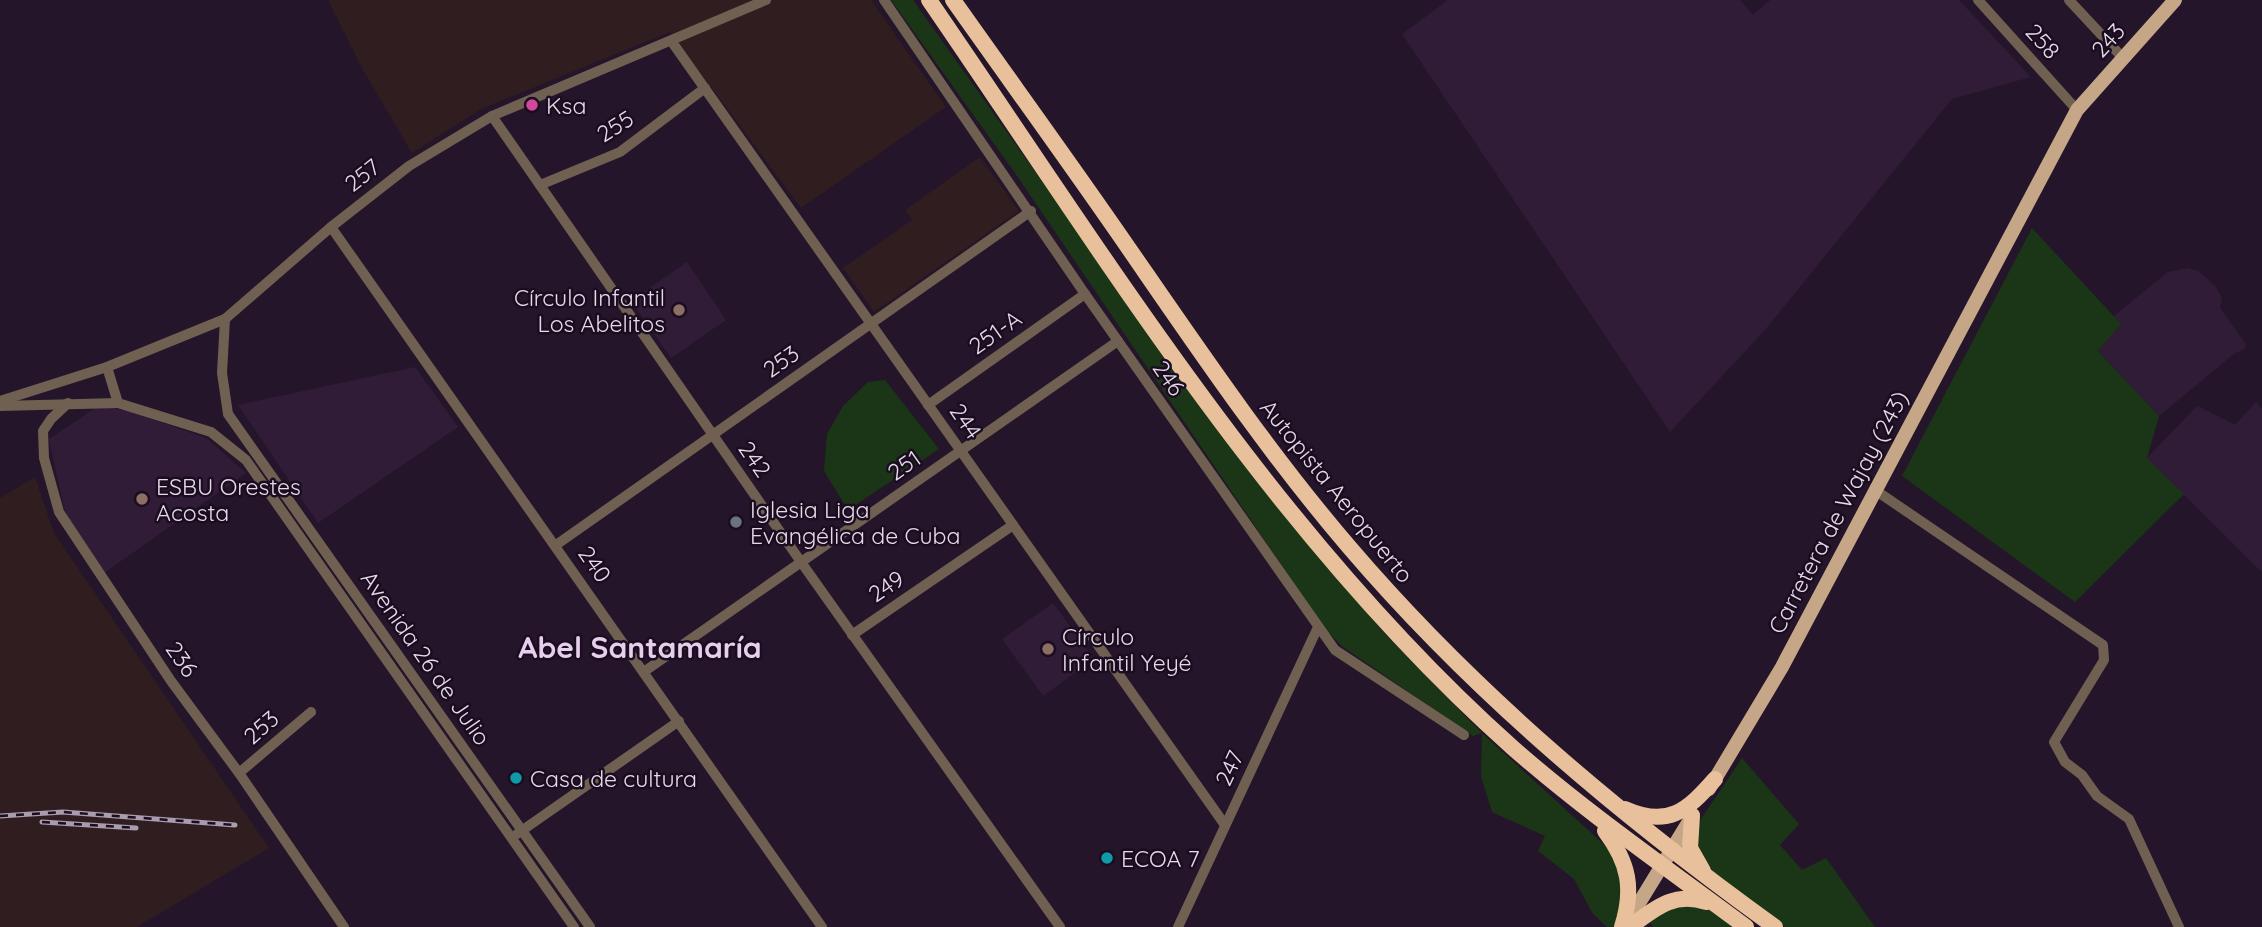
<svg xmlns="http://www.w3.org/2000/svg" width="2262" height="927" font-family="Quicksand,sans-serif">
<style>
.built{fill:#301c36}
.industrial{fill:#301d1f}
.green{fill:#1b3517}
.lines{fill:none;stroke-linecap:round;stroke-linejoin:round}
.minor{stroke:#706052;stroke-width:10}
.major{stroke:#c5a687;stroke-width:14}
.highway{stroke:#e8c19c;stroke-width:16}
.rail-casing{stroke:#a89cad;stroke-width:5}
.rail{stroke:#1b0c20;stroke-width:2.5;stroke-dasharray:8;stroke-linecap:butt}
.hotel-dot{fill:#d1479c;stroke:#1b0c20;stroke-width:2.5}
.education-dot{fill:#8d6e63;stroke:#1b0c20;stroke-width:2.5}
.worship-dot{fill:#6b7280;stroke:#1b0c20;stroke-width:2.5}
.culture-dot{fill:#0f9aa8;stroke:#1b0c20;stroke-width:2.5}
.labels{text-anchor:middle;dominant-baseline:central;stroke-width:5;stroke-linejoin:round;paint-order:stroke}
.street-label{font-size:23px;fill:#e4dae8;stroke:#1b0c20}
.poi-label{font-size:23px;fill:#e4dae8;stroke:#1b0c20;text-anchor:start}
.district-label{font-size:30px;font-weight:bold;fill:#e5cfec;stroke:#1b0c20}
</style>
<rect width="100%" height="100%" fill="#25152a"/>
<!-- built -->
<g class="built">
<polygon points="1448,0 1740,0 1753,15 1770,0 1959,0 2031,77 1952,99 1765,330 1670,432 1402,34"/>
<polygon points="687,262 726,320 671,358 631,301"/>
<polygon points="2188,268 2198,271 2215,286 2222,298 2220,308 2246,344 2245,349 2235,353 2159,416 2098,351 2120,325 2114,316 2168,272"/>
<polygon points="415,367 458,427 318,523 238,405"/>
<polygon points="2256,402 2262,409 2262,572 2147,458 2197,406 2235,425"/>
<polygon points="100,405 132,412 206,438 246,473 104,573 75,531 64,508 49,439"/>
<polygon points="1053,603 1094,659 1043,696 1002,639"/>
</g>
<!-- industrial -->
<g class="industrial">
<polygon points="328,0 871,0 946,107 801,208 670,32 481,109 412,153 363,70"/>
<polygon points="980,157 1019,211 874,312 843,268 912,220 905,210"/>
<polygon points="35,477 54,533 269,848 137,927 0,927 0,498"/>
</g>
<!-- green -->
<g class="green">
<polygon points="891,0 913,0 1234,451 1293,526 1386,635 1482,733 1610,850 1624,882 1616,927 1607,927 1593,914 1574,879 1538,851 1545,836 1492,812 1481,776 1482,733 1473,736 1343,647 1325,629 1015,173"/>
<polygon points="2032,228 2121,324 2098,351 2159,416 2147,458 2184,494 2075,602 1902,476"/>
<polygon points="885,380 939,449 848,510 824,471 827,434 843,406 868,382"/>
<polygon points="1742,758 1799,824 1780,845 1802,870 1826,858 1875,927 1785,927 1714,875 1700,859 1695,839 1701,819"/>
<polygon points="1693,903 1712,909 1736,927 1653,927 1650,923 1655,912"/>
</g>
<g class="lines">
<!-- minor -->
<g class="minor">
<polyline points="884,0 1085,294 1335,650 1464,735"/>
<polyline points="1978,0 2077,110"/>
<polyline points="2069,0 2122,57"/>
<polyline points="672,42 1225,825"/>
<polyline points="492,116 801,562 1060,927"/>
<polyline points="540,185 620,152 705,88"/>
<polyline points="331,227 822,927"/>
<polyline points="225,319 222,373 228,414 590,927"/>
<polyline points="107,367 118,403 211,432 246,460 574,927"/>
<polyline points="0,401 107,367 225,319 331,227 409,166 492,116 766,0"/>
<polyline points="68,403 51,419 43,431 44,458 59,512 171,681 239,773 344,927"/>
<polyline points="928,405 1085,294"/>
<polyline points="0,406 118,403"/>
<polyline points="1875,490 2103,645 2104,660 2054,742 2065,762 2082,775 2097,796 2129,819 2179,927"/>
<polyline points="556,545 1031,211"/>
<polyline points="852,635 1013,525"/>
<polyline points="645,671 1118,341"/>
<polyline points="239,773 311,712"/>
<polyline points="517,834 679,721"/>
<polyline points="1178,927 1318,627"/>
</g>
<!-- major -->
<g class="major">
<polyline points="1709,789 1782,667 2077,110 2175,0"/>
<polyline points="1625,926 1693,815"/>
</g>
<!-- highway -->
<g class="highway">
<path d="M929 0C1107 259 1276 537 1513 748 1587 813 1667 868 1746 927"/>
<path d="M953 0C1013 85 1075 170 1134 256 1203 356 1271 456 1350 548 1474 693 1621 816 1775 927"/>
<path d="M1625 809C1668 828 1687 811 1715 779"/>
<polyline points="1692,816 1690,848 1703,871"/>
<path d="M1605 831C1629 863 1634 889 1622 927"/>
<path d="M1630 927C1654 909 1674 891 1706 902"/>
</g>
<!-- rail casing -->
<g class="rail-casing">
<g id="rail">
<polyline points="0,816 63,812 235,825"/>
<polyline points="42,822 136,828"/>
</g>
</g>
<!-- rail -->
<use href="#rail" class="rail"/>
</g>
<!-- markers -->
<circle class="hotel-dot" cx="532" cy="105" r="7"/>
<g class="education-dot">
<circle cx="679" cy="310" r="7"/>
<circle cx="142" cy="499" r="7"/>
<circle cx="1048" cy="649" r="7"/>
</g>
<circle class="worship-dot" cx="736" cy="522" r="7"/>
<g class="culture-dot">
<circle cx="516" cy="778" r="7"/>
<circle cx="1107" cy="858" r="7"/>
</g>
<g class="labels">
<!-- street labels -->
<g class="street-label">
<text transform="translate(2108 40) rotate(-48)">243</text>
<text transform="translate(2043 41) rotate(48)">258</text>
<text transform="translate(615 126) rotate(-32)">255</text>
<text transform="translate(362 175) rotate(-38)">257</text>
<text transform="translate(995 332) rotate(-35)">251-A</text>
<text transform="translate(781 361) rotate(-35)">253</text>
<text transform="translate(1169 378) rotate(55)">246</text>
<text transform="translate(966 421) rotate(55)">244</text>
<text transform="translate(755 459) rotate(55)">242</text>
<text transform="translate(904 465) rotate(-35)">251</text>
<text transform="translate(1337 491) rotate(51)">Autopista Aeropuerto</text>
<text transform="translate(1838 512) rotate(-62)">Carretera de Wajay (243)</text>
<text transform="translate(595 564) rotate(55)">240</text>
<text transform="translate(886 586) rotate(-34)">249</text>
<text transform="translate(426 658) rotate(55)">Avenida 26 de Julio</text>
<text transform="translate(182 659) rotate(55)">236</text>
<text transform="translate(261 727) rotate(-41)">253</text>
<text transform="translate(1229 768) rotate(-65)">247</text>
</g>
<!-- poi labels -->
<g class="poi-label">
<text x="546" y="105">Ksa</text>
<text x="665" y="297" text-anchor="end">Círculo Infantil<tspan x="665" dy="26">Los Abelitos</tspan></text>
<text x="156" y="486">ESBU Orestes<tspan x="156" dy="26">Acosta</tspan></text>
<text x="750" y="509">Iglesia Liga<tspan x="750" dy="26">Evangélica de Cuba</tspan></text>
<text x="1062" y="636">Círculo<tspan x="1062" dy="26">Infantil Yeyé</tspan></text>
<text x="530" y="778">Casa de cultura</text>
<text x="1121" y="858">ECOA 7</text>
</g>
<!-- district labels -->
<g class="district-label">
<text x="640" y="647">Abel Santamaría</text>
</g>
</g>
</svg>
